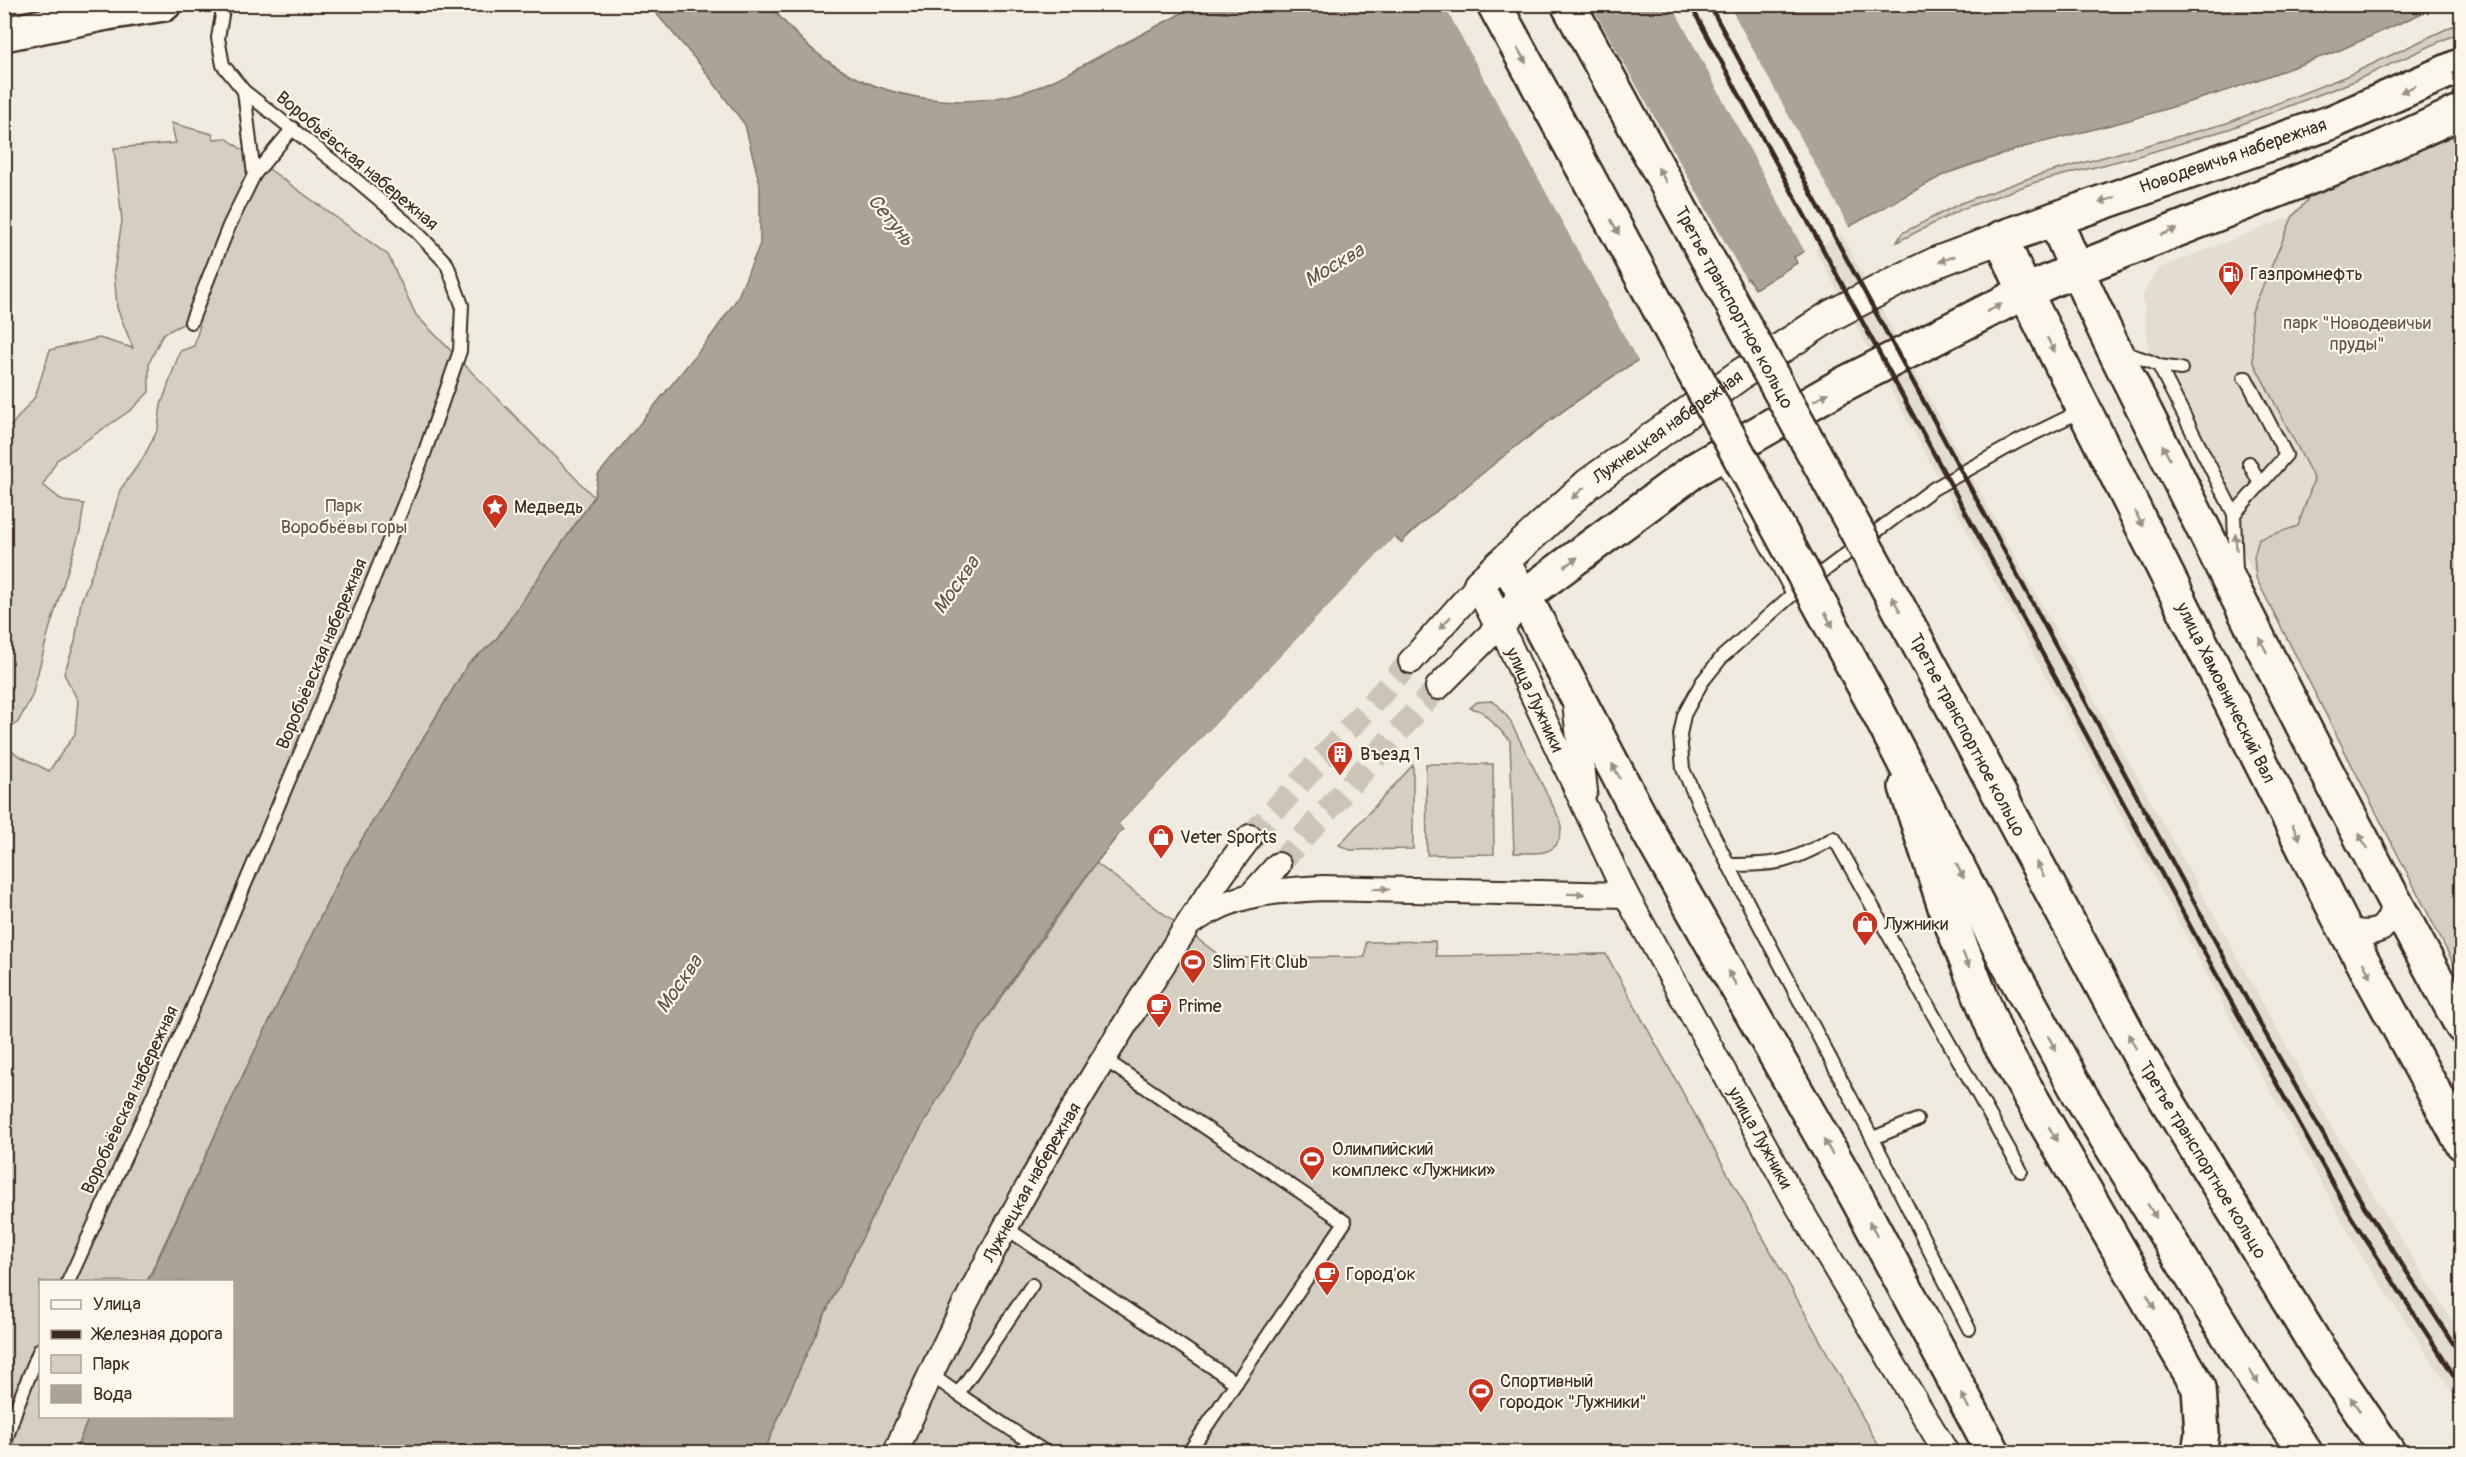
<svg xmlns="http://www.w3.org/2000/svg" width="2466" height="1457" font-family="Pangolin,sans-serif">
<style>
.built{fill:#e2dcd1}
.green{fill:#d5cec3;stroke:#887c70;stroke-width:1.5}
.water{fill:#aca397;stroke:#7f7367;stroke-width:1.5}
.pier{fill:#f0ebe0}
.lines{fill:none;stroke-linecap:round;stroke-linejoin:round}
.minor-tunnel{stroke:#ccc4b9;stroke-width:24;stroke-dasharray:24 12;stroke-linecap:butt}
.service-casing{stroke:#3b2a1e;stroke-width:16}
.minor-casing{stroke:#3b2a1e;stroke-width:28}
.tertiary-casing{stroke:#3b2a1e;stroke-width:34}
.secondary-casing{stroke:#3b2a1e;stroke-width:38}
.primary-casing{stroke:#3b2a1e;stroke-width:38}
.service{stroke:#fbf7ec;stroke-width:12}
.minor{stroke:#fbf7ec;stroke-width:24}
.tertiary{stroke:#fbf7ec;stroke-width:30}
.secondary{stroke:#fbf7ec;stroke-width:33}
.primary{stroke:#fbf7ec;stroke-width:33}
.rail{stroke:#3b2a1e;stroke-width:4.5}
.primary-bridge-casing{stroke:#3b2a1e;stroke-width:38;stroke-linecap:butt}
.primary-bridge{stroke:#fbf7ec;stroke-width:33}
.oneway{fill:#9b9085}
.labels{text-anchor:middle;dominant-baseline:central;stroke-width:4.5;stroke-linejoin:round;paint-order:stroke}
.street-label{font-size:18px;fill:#3b2a1e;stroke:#fbf7ec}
.poi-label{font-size:18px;fill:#3b2a1e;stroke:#fbf7ec;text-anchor:start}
.park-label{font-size:18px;fill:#625347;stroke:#fbf7ec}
.water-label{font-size:20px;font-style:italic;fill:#635448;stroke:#fbf7ec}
</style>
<rect width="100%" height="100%" fill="#f0ebe0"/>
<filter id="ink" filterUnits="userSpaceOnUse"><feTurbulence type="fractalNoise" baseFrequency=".0167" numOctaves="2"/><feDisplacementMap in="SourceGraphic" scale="12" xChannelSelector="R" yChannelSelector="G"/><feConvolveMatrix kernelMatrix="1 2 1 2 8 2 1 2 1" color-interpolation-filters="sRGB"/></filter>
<g filter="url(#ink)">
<!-- built -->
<g class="built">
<polygon points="1683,5 1718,5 2007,542 2335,1133 2461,1335 2461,1405 2363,1258 2248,1051"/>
<polygon points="2293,216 2251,314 2253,361 2314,479 2298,526 2259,539 2254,557 2256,578 2155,377 2148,350 2143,296 2151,279 2160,268"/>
</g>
<!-- green -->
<g class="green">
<polygon points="2461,22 2461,32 2352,82 2229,129 2138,156 2036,182 1962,209 1897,242 1902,233 1961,203 2035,176 2227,123 2349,75"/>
<polygon points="171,123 212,134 214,139 226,138 388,255 416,315 594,497 495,641 468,664 344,869 244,1073 147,1281 40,1282 40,1416 89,1417 75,1452 5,1452 4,745 18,755 49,771 75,734 78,701 64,674 75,642 81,601 109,530 120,490 143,458 158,429 161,405 180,351 194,346 200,325 186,320 185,323 163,334 149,363 149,392 131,410 57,460 43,485 63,501 84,504 80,531 49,630 32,696 18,722 5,732 5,433 35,397 50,350 99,338 133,348 117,308 114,271 122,221 114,148 176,143"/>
<polygon points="2461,133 2461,978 2256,578 2254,557 2259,539 2298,526 2314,479 2253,361 2251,314 2293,216 2313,194"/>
<path d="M1491 701 1498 705 1509 719 1561 822C1563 857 1540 853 1514 853L1510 740 1481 711 1470 708 1477 702Z"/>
<polygon points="1426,764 1493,764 1494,854 1427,855"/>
<polygon points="1413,765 1413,849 1350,850 1339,845"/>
<path d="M1096 863 1223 958 1365 957 1366 942 1435 941 1436 956 1606 954 1882 1452H764C811 1338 868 1221 929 1113 978 1026 1039 944 1096 863Z"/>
</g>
<!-- water -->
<path class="water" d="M649 5H769C788 26 807 48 832 64 889 101 965 111 1030 90 1054 82 1078 68 1100 56 1133 39 1165 22 1197 5H2440L2338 51 2229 90 2126 121 2024 147 1945 174 1794 257 1797 263 1755 289 1748 278 1645 340 1651 352C1589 390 1530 434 1473 481 1449 501 1423 520 1401 543L1395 537 1119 824 1123 829C973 1015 855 1232 764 1452H75L89 1417 232 1416V1282L147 1281 149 1279 244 1073 344 869 468 664 495 641 594 497 598 475 712 335 737 299 760 244V185L745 125 702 67Z"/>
<!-- pier -->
<g class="pier">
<polygon points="1444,5 1591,5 1753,292 1747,282 1648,342 1654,353 1639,363"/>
<polygon points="1672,5 1729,5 1850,229 1806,254"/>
<polygon points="1394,537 1403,545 1399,546 1394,541 1123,824 1126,830 1123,829 1119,824"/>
</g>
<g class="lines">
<!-- minor-tunnel -->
<g class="minor-tunnel">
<polyline points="1250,837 1411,661"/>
<polyline points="1278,865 1438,687"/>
</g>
<!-- service casing -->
<g class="service-casing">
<g id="service">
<polyline points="244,91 254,175"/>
<polyline points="191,322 229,226 254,175 293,128"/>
<path d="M2122 351C2134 358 2147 358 2159 366L2234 514 2236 572"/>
<polyline points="2159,366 2181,369"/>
<polyline points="1718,457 1793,594"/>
<polyline points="2249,463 2260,484"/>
<polyline points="2234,514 2286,455 2246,378 2244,378"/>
<path d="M1728 865C1777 865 1790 863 1834 838L2021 1171"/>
<polyline points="1104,1059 1345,1222 1189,1452"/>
<polyline points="1873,1138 1917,1120"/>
<polyline points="1006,1228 1236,1383"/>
<polyline points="68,1282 188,1019 355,624 423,457 460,351 462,305 447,264 414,229 348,173 244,91 223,65 218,38 224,4"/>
<polyline points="1969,1329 1887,1166 1751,909 1703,814 1683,769 1680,735 1684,715 1702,682 1722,657 1793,594 1933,489 2019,441 2083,410"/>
<polyline points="930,1374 958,1394 1032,1285"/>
<polyline points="958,1394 1045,1452"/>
<polyline points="4,1446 17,1406 40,1349"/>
</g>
</g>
<!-- minor casing -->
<g class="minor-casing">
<g id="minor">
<polyline points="1411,661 1479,584"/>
<path id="s1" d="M1438 687 1500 625 1626 895 1798 1206 1946 1452"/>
<polyline points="1575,703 1585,791"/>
<polyline points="1252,894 1278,865"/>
<path d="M2339 918C2351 934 2364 936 2381 929 2392 918 2394 908 2390 894"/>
<path d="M1193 921C1239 892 1270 891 1323 888L1626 895"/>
<path id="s2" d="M896 1452C960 1301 1042 1157 1129 1018 1168 957 1205 894 1250 837"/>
</g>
</g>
<!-- tertiary casing -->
<g class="tertiary-casing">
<g id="tertiary">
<path id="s3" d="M1504 561 1524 596 1500 625 1479 584 1588 484 1741 374 1832 315 1897 281 1937 262 2001 238"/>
</g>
</g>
<!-- secondary casing -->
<g class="secondary-casing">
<g id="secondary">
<path id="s4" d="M2462 65 2332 122 2001 238 2025 292 2339 918 2462 1143"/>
<path d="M2055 219C2094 315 2143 406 2188 498 2276 676 2367 852 2462 1026"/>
<polyline points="1906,787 1946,910 2000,1044 2199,1388 2202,1433 2199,1452"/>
<polyline points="1993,1452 1857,1198 1643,822 1524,596 1696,469 1842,385 2025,292 2075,270 2364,156 2462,111"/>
</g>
</g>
<!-- primary casing -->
<g class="primary-casing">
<g id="primary">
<polyline points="4,34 107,13 164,4"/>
<path id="s5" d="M1935 674 2141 1058 2317 1347 2388 1452"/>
<polyline points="1875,706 2005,958 2080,1095 2258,1384 2305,1452"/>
</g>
</g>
<!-- service -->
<use href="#service" class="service"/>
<!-- minor -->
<use href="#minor" class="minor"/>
<!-- tertiary -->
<use href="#tertiary" class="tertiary"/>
<!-- secondary -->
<use href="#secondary" class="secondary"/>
<!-- primary -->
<use href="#primary" class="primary"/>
<!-- rail -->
<g class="rail">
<polyline points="1690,4 2247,1031 2352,1218 2462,1388"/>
<polyline points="1709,4 2260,1024 2364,1206 2462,1357"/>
</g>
<!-- primary-bridge casing -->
<g class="primary-bridge-casing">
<g id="primary-bridge">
<polyline points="1494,4 1875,706"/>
<path id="s6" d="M1568 4 1935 674"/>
</g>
</g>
<!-- primary-bridge -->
<use href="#primary-bridge" class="primary-bridge"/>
</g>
<!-- one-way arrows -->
<defs><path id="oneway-solid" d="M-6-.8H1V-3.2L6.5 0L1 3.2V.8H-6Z" transform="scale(1.5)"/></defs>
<g class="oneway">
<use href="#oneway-solid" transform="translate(1522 56) rotate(61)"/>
<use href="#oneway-solid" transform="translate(2408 89) rotate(156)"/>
<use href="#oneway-solid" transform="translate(1662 175) rotate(-119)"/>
<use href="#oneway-solid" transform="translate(2107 200) rotate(160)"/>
<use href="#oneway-solid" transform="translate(1615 227) rotate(61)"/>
<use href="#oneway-solid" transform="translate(2169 232) rotate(-21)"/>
<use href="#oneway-solid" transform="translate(1947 259) rotate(159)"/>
<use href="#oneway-solid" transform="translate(1994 308) rotate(-27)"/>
<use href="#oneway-solid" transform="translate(2051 345) rotate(63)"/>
<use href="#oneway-solid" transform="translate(1821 397) rotate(-30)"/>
<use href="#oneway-solid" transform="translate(2166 452) rotate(-116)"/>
<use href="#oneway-solid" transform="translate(1578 493) rotate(137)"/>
<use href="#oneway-solid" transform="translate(2139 519) rotate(63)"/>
<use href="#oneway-solid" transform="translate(2236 542) rotate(-94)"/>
<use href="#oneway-solid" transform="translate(1571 562) rotate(-36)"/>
<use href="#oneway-solid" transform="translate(1896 604) rotate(-119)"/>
<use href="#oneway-solid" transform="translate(1829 620) rotate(61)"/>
<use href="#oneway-solid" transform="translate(1445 623) rotate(131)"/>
<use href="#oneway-solid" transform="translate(2263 645) rotate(-117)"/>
<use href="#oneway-solid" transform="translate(1616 771) rotate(-118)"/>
<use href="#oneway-solid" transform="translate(2296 832) rotate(63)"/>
<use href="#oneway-solid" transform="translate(2363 841) rotate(-117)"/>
<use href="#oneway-solid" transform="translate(2040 869) rotate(-118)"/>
<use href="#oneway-solid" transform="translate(1960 871) rotate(63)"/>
<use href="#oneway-solid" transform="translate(1381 889) rotate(1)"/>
<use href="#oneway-solid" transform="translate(1576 894) rotate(1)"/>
<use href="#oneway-solid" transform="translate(1966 960) rotate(68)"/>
<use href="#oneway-solid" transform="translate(2367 970) rotate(62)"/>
<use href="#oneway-solid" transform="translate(1732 978) rotate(-120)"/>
<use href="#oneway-solid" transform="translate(2132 1041) rotate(-118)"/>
<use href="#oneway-solid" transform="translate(2052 1043) rotate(61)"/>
<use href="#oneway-solid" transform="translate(2053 1134) rotate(60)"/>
<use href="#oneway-solid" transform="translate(1828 1147) rotate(-120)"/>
<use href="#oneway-solid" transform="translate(2152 1211) rotate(58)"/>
<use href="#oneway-solid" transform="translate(1873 1229) rotate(-118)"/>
<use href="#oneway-solid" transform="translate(2151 1302) rotate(60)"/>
<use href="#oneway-solid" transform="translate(2254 1377) rotate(58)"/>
<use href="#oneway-solid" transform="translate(1965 1401) rotate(-118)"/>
<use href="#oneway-solid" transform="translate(2355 1404) rotate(-124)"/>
</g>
</g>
<!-- icons -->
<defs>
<g id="fuel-pin" transform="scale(1.35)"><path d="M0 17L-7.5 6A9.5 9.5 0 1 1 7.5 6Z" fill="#c8321e" stroke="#fbf7ec"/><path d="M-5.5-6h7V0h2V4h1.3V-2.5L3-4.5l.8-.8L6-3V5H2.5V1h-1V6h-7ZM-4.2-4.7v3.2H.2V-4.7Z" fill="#fff"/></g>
<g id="sight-pin" transform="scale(1.35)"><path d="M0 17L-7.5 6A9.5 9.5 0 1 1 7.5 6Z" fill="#c8321e" stroke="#fbf7ec"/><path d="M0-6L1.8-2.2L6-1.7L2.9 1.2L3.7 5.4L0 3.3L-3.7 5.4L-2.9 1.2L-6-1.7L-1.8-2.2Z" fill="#fff"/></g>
<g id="building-pin" transform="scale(1.35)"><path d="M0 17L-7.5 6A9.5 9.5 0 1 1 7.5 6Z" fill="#c8321e" stroke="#fbf7ec"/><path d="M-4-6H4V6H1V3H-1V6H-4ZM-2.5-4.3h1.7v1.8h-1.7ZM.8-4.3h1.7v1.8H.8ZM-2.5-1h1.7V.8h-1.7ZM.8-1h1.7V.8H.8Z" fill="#fff"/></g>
<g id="shop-pin" transform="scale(1.35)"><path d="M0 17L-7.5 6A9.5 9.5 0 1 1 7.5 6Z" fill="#c8321e" stroke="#fbf7ec"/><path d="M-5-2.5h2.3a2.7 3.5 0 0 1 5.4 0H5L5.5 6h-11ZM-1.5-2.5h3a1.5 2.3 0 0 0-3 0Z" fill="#fff"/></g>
<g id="stadium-pin" transform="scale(1.35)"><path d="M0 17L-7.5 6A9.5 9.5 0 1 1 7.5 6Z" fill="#c8321e" stroke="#fbf7ec"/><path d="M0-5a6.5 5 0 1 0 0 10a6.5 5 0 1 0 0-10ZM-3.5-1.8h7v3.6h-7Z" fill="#fff"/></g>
<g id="cafe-pin" transform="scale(1.35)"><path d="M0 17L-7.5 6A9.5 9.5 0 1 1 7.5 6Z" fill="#c8321e" stroke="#fbf7ec"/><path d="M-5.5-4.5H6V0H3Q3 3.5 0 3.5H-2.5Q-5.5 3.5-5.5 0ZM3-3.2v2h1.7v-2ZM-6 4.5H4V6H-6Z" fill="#fff"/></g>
</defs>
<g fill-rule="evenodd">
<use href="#fuel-pin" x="2231" y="274"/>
<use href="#sight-pin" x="495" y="507"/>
<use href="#building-pin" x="1340" y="754"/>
<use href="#shop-pin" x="1161" y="837"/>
<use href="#shop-pin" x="1865" y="924"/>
<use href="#stadium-pin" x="1193" y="962"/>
<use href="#cafe-pin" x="1159" y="1006"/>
<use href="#stadium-pin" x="1312" y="1159"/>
<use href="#cafe-pin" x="1327" y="1274"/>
<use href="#stadium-pin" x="1481" y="1391"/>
</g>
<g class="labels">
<!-- street labels -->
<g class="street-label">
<text transform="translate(2233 156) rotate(-19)">Новодевичья набережная</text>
<text transform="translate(357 161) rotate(40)">Воробьёвская набережная</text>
<text stroke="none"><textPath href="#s6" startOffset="346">Третье транспортное кольцо</textPath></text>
<text stroke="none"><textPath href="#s3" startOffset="370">Лужнецкая набережная</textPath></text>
<text transform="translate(322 654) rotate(-67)">Воробьёвская набережная</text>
<text stroke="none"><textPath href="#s4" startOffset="1000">улица Хамовнический Вал</textPath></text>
<text stroke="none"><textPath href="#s1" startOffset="170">улица Лужники</textPath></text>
<text transform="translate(1967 735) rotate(62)">Третье транспортное кольцо</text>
<text transform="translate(130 1100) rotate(-65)">Воробьёвская набережная</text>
<text stroke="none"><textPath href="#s1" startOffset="663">улица Лужники</textPath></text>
<text stroke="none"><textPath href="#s5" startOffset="555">Третье транспортное кольцо</textPath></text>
<text stroke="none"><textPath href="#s2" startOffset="302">Лужнецкая набережная</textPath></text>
</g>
<!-- poi labels -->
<g class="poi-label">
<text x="2250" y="274">Газпромнефть</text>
<text x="514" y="507">Медведь</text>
<text x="1360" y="754">Въезд 1</text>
<text x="1180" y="837">Veter Sports</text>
<text x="1884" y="924">Лужники</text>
<text x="1212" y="962">Slim Fit Club</text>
<text x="1178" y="1006">Prime</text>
<text x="1332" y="1149">Олимпийский<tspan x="1332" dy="21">комплекс «Лужники»</tspan></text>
<text x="1346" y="1274">Город'ок</text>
<text x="1500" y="1381">Спортивный<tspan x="1500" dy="21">городок "Лужники"</tspan></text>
</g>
<!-- park labels -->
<g class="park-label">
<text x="2357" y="323">парк "Новодевичьи<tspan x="2357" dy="21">пруды"</tspan></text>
<text x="344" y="506">Парк<tspan x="344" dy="21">Воробьёвы горы</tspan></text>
</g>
<!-- water labels -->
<g class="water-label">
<text transform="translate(891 220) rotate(51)">Сетунь</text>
<text transform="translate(1334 265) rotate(-31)">Москва</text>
<text transform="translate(956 585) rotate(-55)">Москва</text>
<text transform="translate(679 984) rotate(-55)">Москва</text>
</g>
</g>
<!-- margin -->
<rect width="2466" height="1457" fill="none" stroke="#fbf7ec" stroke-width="24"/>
<rect x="12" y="12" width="2442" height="1433" fill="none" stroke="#3b2a1e" stroke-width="2" filter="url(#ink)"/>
<!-- legend -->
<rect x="39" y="1280" width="195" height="138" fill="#fbf7ec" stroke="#aea59a" stroke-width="1.5"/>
<rect x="51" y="1300" width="30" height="9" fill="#fbf7ec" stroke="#aea59a" stroke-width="1.5"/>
<text x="93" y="1310" font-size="18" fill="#3b2a1e">Улица</text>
<rect x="51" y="1330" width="30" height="9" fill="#3b2a1e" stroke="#aea59a" stroke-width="1.5"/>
<text x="93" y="1340" font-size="18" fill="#3b2a1e">Железная дорога</text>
<rect x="51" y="1355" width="30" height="18" fill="#d5cec3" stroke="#aea59a" stroke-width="1.5"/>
<text x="93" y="1370" font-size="18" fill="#3b2a1e">Парк</text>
<rect x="51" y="1385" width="30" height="18" fill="#aca397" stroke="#aea59a" stroke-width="1.5"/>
<text x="93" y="1400" font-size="18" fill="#3b2a1e">Вода</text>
</svg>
